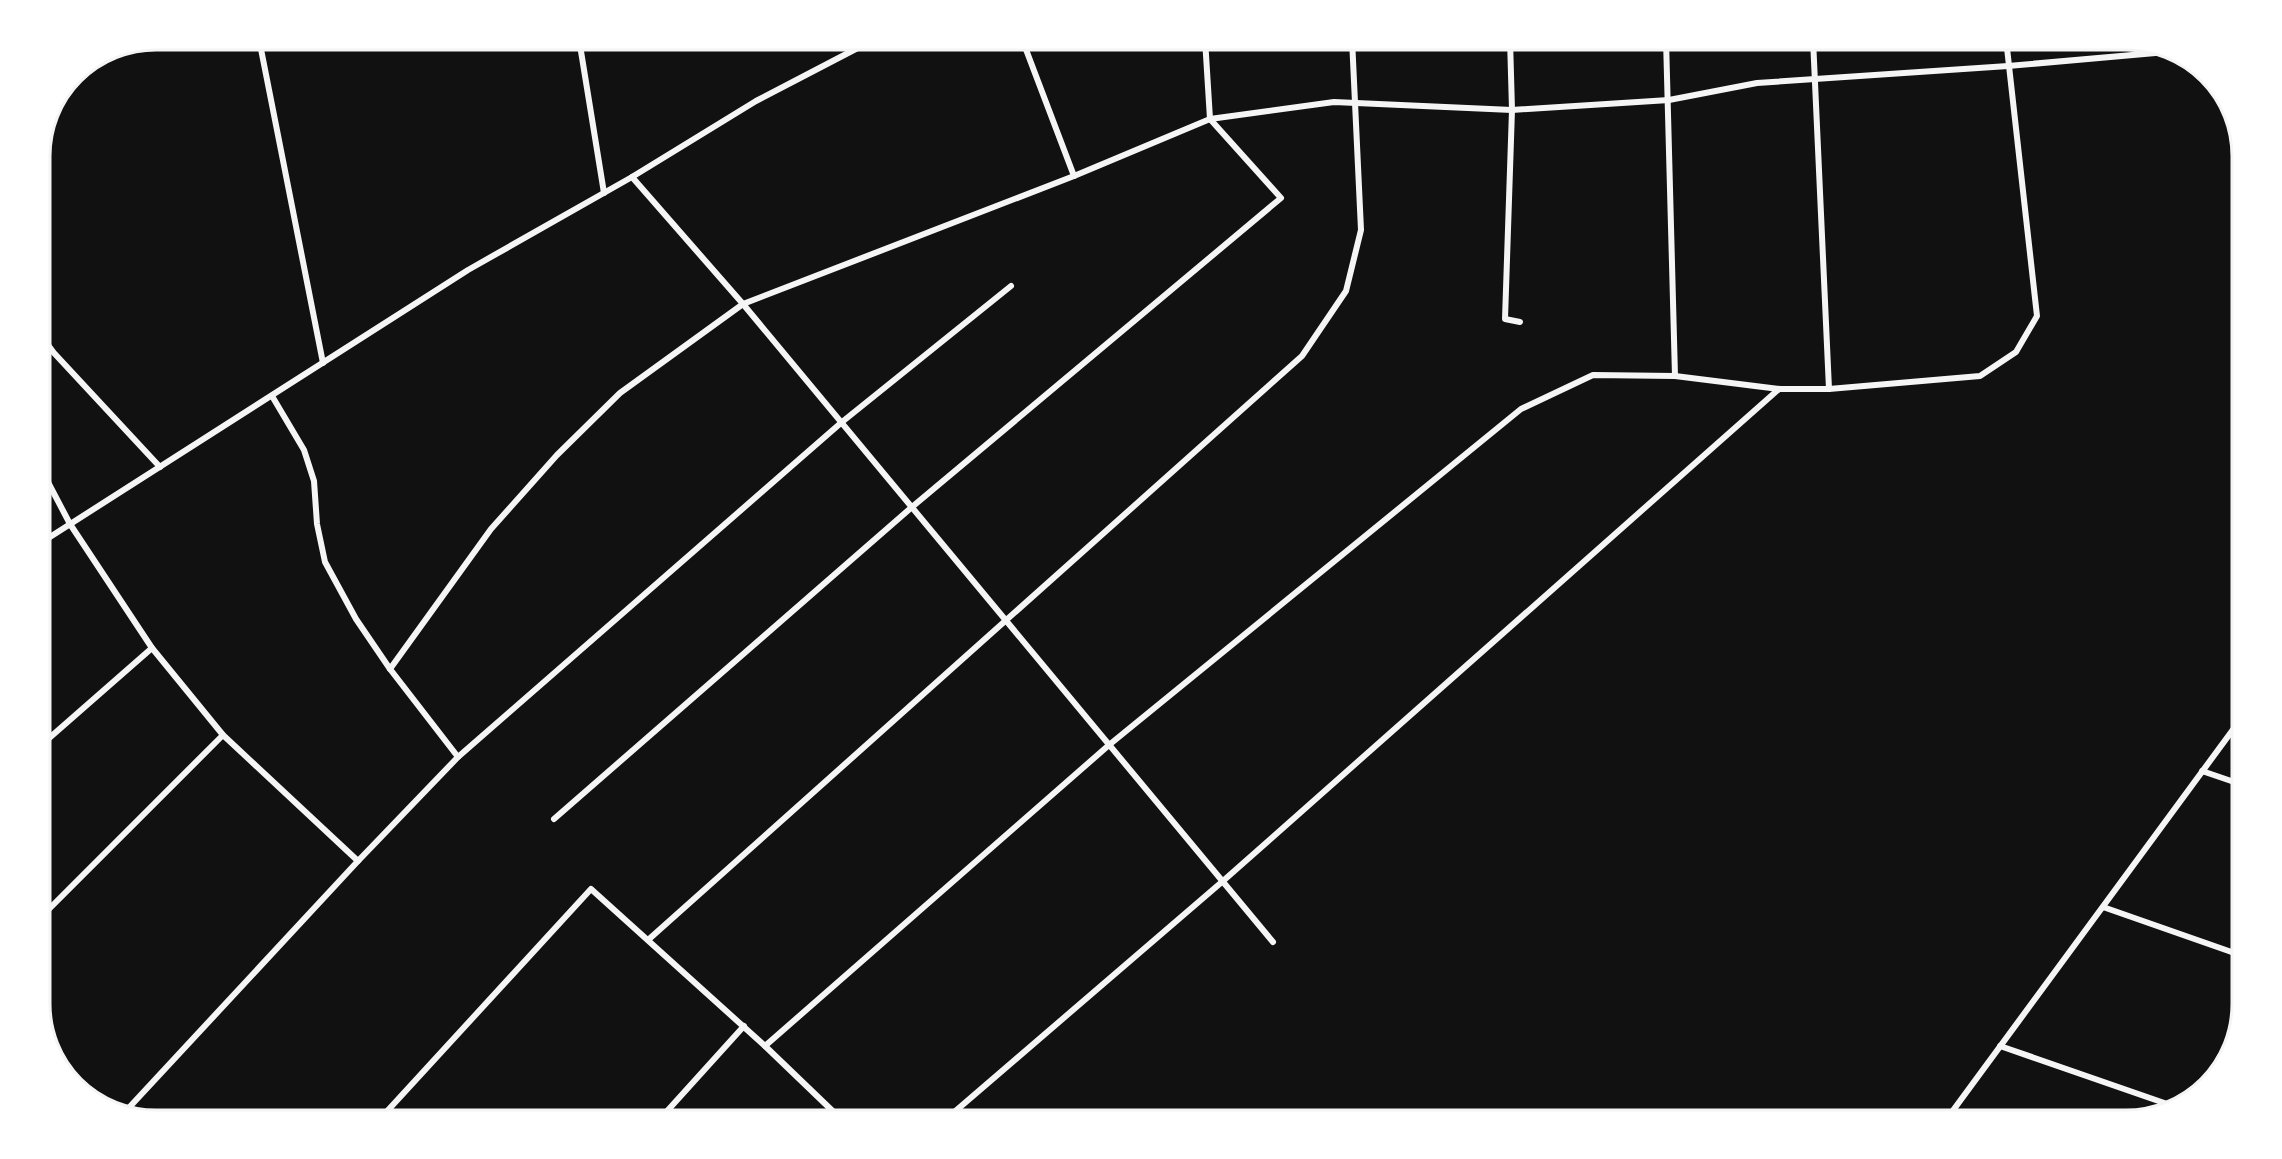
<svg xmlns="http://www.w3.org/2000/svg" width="2282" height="1159" font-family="'DejaVu Sans',sans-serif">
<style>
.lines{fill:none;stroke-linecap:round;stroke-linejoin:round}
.minor{stroke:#f5f5f5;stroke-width:6}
.rim{fill:none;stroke:#f5f5f5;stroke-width:3}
</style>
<rect width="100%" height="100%" fill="#111"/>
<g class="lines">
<!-- minor -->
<g class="minor">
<polyline points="259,39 323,363"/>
<polyline points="579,39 604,193"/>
<polyline points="1022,39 1074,176"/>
<polyline points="1510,39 1512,110 1505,319 1520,322"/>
<polyline points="1666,39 1675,376"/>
<polyline points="1813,39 1829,389"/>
<polyline points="632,177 743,304 1273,942"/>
<polyline points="39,333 54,353 160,467"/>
<polyline points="272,396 304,450 314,481 317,524 325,562 356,619 390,669 458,757"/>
<polyline points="39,465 70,524 152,648 223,735 358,861"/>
<polyline points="39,544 468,270 632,177 756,101 875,39"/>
<polyline points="390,669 491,529 557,455 620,393 743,304 1074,176 1210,119 1334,102 1512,110 1669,100 1757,83 2008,66 2178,51"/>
<polyline points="39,747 152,648"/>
<polyline points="2202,771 2243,785"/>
<polyline points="554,819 912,507 1281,198 1210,119 1205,39"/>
<polyline points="2103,907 2243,956"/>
<polyline points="39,919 223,735"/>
<polyline points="648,940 1302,356 1346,291 1361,230 1352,39"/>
<polyline points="765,1046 1109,745 1521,409 1593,375 1675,376 1779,389 1829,389 1980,376 2016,352 2037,316 2006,39"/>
<polyline points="2000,1046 2173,1106"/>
<polyline points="124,1113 358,861 458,757 842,422 1011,286"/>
<polyline points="379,1120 591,889 765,1046 842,1120"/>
<polyline points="659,1120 744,1026"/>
<polyline points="945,1120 1223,881 1779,389"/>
<polyline points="1946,1120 2243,716"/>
</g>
</g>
<!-- crop -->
<path d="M0 0H2282V1159H0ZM156 50H2126A106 106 0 0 1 2232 156V1004A106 106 0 0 1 2126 1110H156A106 106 0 0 1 50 1004V156A106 106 0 0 1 156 50Z" fill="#fff" fill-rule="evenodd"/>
<path class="rim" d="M156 50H2126A106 106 0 0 1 2232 156V1004A106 106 0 0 1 2126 1110H156A106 106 0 0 1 50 1004V156A106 106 0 0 1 156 50Z"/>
</svg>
